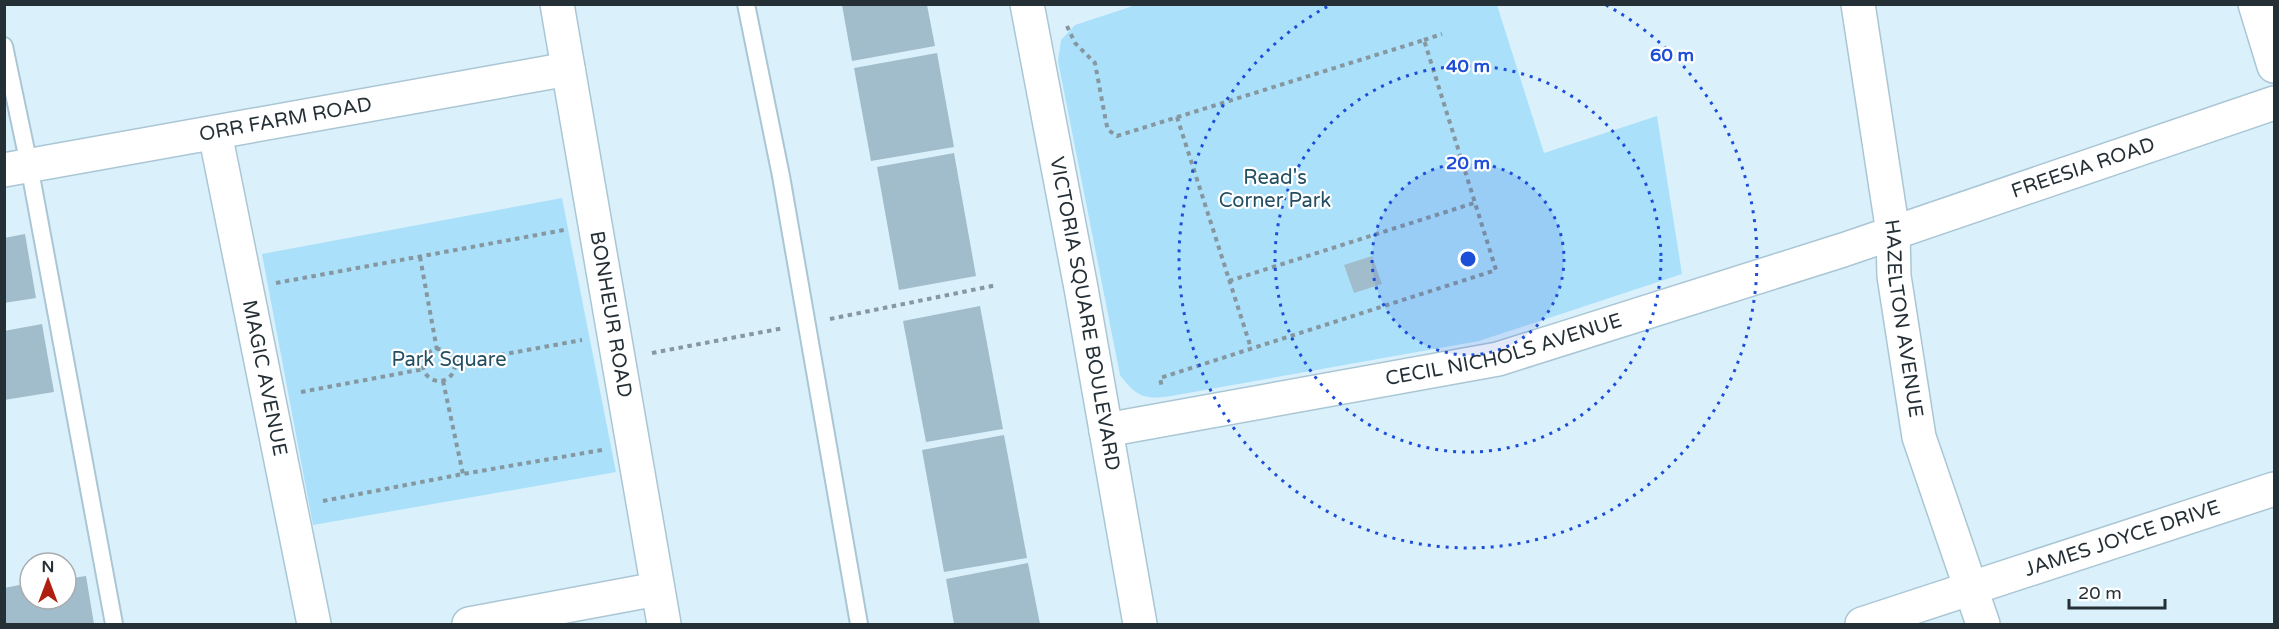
<svg xmlns="http://www.w3.org/2000/svg" width="2279" height="629" font-family="'Varela Round',sans-serif">
<style>
.green{fill:#aae0fa}
.building{fill:#a1bdcb}
.lines{fill:none;stroke-linecap:round;stroke-linejoin:round}
.lane-casing{stroke:#aac6d4;stroke-width:20}
.street-casing{stroke:#aac6d4;stroke-width:36}
.secondary-casing{stroke:#aac6d4;stroke-width:36}
.path{stroke:#8697a0;stroke-width:4;stroke-dasharray:4.5 4.5;stroke-linecap:butt}
.lane{stroke:#fff;stroke-width:16}
.street{stroke:#fff;stroke-width:33}
.secondary{stroke:#fff;stroke-width:33}
.ring{fill:none;stroke:#1d4ed8;stroke-width:3;stroke-dasharray:3 6}
.labels{text-anchor:middle;dominant-baseline:central;stroke-width:4.5;stroke-linejoin:round;paint-order:stroke}
.street-label{font-size:20px;fill:#253036;stroke:#fff}
.park-label{font-size:20px;fill:#244f63;stroke:#fff}
.centre{fill:#1d4ed8;stroke:#fff;stroke-width:3}
.ring-label{font-size:18px;text-anchor:middle;font-weight:bold;fill:#1d4ed8;stroke:#fff;stroke-width:4.5;stroke-linejoin:round;paint-order:stroke}
</style>
<rect width="100%" height="100%" fill="#daf1fc"/>
<!-- green -->
<g class="green">
<path d="M1136 5H1497L1544 153 1657 116 1682 274 1479 341 1171 396C1145 400 1136 397 1120 375L1058 61 1061 40 1075 25Z"/>
<polygon points="562,198 616,472 313,525 262,254"/>
</g>
<!-- building -->
<g class="building">
<polygon points="842,5 927,5 935,46 852,61"/>
<polygon points="937,53 954,147 871,161 854,68"/>
<polygon points="954,153 976,276 899,290 877,167"/>
<polygon points="25,234 36,298 4,303 4,238"/>
<polygon points="1372,256 1382,284 1354,293 1344,265"/>
<polygon points="980,306 1003,429 926,442 903,321"/>
<polygon points="42,324 54,392 4,400 4,331"/>
<polygon points="1004,435 1027,558 944,572 922,450"/>
<polygon points="1028,563 1040,624 954,624 946,579"/>
<polygon points="86,576 94,624 4,624 4,588 30,583 30,599 66,599 66,579"/>
</g>
<g class="lines">
<!-- lane casing -->
<g class="lane-casing">
<g id="lane">
<polyline points="746,4 781,176 859,624"/>
<polyline points="4,46 29,165 114,624"/>
</g>
</g>
<!-- street casing -->
<g class="street-casing">
<g id="street">
<path id="s1" d="M557 4 664 624"/>
<path id="s2" d="M1858 4 1893 233 1894 276 1919 437 1983 624"/>
<polyline points="2255,4 2274,66"/>
<path id="s3" d="M215 133 314 624"/>
<path id="s4" d="M4 170 568 69"/>
<path id="s5" d="M1106 430 1498 359 1843 250 2274 103"/>
<polyline points="469,624 657,589"/>
<path id="s6" d="M1862 624 2274 489"/>
</g>
</g>
<!-- secondary casing -->
<g class="secondary-casing">
<g id="secondary">
<path id="s7" d="M1027 4 1081 288 1140 624"/>
</g>
</g>
<!-- path -->
<g class="path">
<polyline points="1067,26 1075,43 1095,63 1106,122 1108,130 1117,136 1424,40 1496,270 1160,378 1162,388"/>
<polyline points="1424,40 1442,34"/>
<polyline points="1177,117 1251,348"/>
<polyline points="420,257 437,350"/>
<polyline points="1229,281 1474,203"/>
<polyline points="276,283 564,230"/>
<polyline points="830,319 997,285"/>
<circle cx="439" cy="365" r="16"/>
<polyline points="652,353 784,328"/>
<polyline points="456,363 582,340"/>
<polyline points="443,381 463,474"/>
<polyline points="301,392 424,369"/>
<polyline points="323,501 463,474 602,450"/>
</g>
<!-- lane -->
<use href="#lane" class="lane"/>
<!-- street -->
<use href="#street" class="street"/>
<!-- secondary -->
<use href="#secondary" class="secondary"/>
</g>
<!-- distance rings -->
<circle cx="1468" cy="259" r="96" fill="#1d4ed8" fill-opacity=".12"/>
<g class="ring">
<circle cx="1468" cy="259" r="96"/>
<circle cx="1468" cy="259" r="193"/>
<path d="M1606 5A289 289 0 1 1 1330 5"/>
</g>
<g class="labels">
<!-- street labels -->
<g class="street-label">
<text stroke="none"><textPath href="#s4" startOffset="286">ORR FARM ROAD</textPath></text>
<text stroke="none"><textPath href="#s5" startOffset="1014">FREESIA ROAD</textPath></text>
<text stroke="none"><textPath href="#s7" startOffset="315">VICTORIA SQUARE BOULEVARD</textPath></text>
<text stroke="none"><textPath href="#s1" startOffset="315">BONHEUR ROAD</textPath></text>
<text stroke="none"><textPath href="#s2" startOffset="318">HAZELTON AVENUE</textPath></text>
<text stroke="none"><textPath href="#s5" startOffset="406">CECIL NICHOLS AVENUE</textPath></text>
<text stroke="none"><textPath href="#s3" startOffset="250">MAGIC AVENUE</textPath></text>
<text stroke="none"><textPath href="#s6" startOffset="274">JAMES JOYCE DRIVE</textPath></text>
</g>
<!-- park labels -->
<g class="park-label">
<text x="1275" y="178">Read's<tspan x="1275" dy="23">Corner Park</tspan></text>
<text x="449" y="360">Park Square</text>
</g>
</g>
<circle cx="1468" cy="259" r="9" class="centre"/>
<g class="ring-label">
<text x="1672" y="61">60 m</text>
<text x="1468" y="72">40 m</text>
<text x="1468" y="169">20 m</text>
</g>
<!-- border -->
<rect width="2279" height="629" fill="none" stroke="#253036" stroke-width="12"/>
<!-- north arrow -->
<g transform="translate(48 581)"><circle r="28" fill="#ffffff" stroke="#a8acaf" stroke-width="1.5"/>
<path d="M0-4.5L10 22L0 15L-10 22Z" fill="#ae1e11"/>
<text y="-9" font-size="16" font-weight="bold" text-anchor="middle" fill="#253036">N</text>
</g>
<!-- scale -->
<path d="M2069 599v9h96v-9" fill="none" stroke="#253036" stroke-width="3"/>
<text x="2078" y="599" font-size="18" fill="#253036" stroke="#ffffff" stroke-width="4.5" paint-order="stroke">20 m</text>
</svg>
